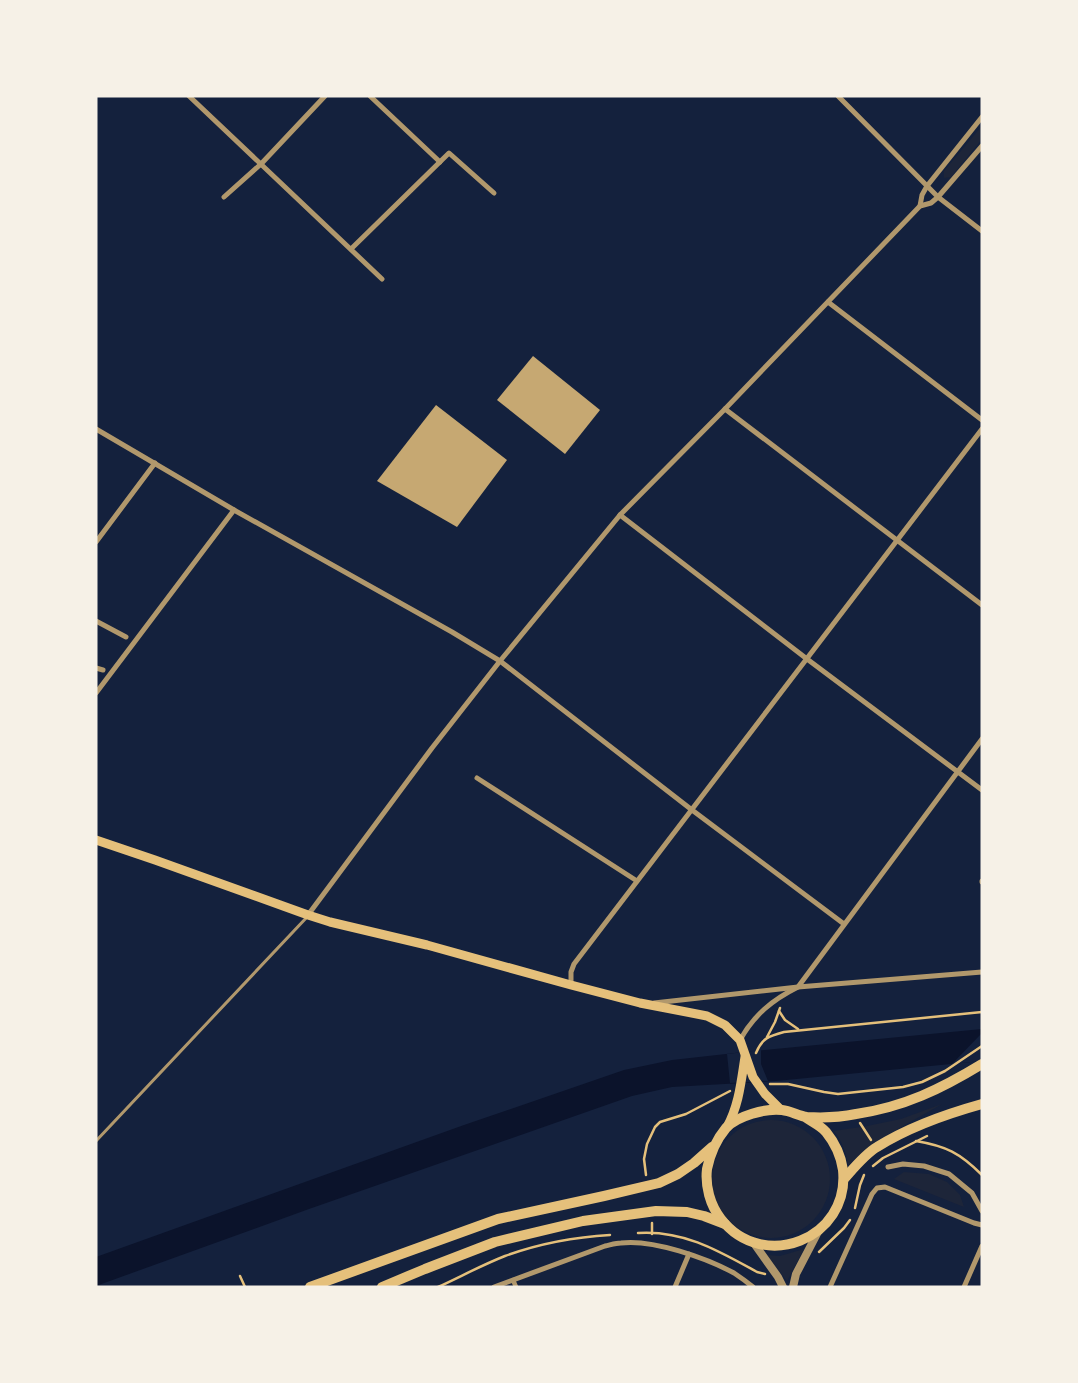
<svg xmlns="http://www.w3.org/2000/svg" width="1078" height="1383" font-family="'DM Sans',sans-serif">
<style>
.green{fill:#1d2539}
.water{fill:#0b132b}
.pier{fill:#14213d}
.building{fill:#c6a872}
.lines{fill:none;stroke-linecap:round;stroke-linejoin:round}
.path{stroke:#e5c07b;stroke-width:2.5}
.service{stroke:#b1986c;stroke-width:3}
.pedestrian{stroke:#b1986c;stroke-width:4.5}
.minor{stroke:#b1986c;stroke-width:5}
.tertiary{stroke:#b1986c;stroke-width:8}
.secondary{stroke:#e5c07b;stroke-width:9}
.trunk{stroke:#e5c07b;stroke-width:10}
</style>
<rect width="100%" height="100%" fill="#14213d"/>
<!-- green -->
<g class="green">
<polygon points="982,126 982,139 951,177 944,178 944,171"/>
<path d="M942 1104 873 1143 848 1165C846 1152 842 1141 834 1131L867 1126 901 1119Z"/>
<circle cx="771" cy="1179" r="59"/>
<polygon points="904,1172 929,1174 947,1182 960,1195 964,1207 894,1179"/>
<polygon points="804,1249 787,1281 767,1255 780,1256"/>
</g>
<!-- water -->
<polygon class="water" points="982,1029 982,1061 776,1081 672,1087 632,1096 309,1209 96,1286 96,1257 464,1125 624,1070 672,1060 744,1052"/>
<!-- pier -->
<g class="pier">
<polygon points="982,1033 982,1061 952,1064"/>
<polygon points="761,1050 761,1064 768,1081 730,1083 727,1054"/>
</g>
<!-- building -->
<g class="building">
<polygon points="533,356 600,410 565,454 497,400"/>
<polygon points="436,405 507,460 457,527 377,481"/>
</g>
<g class="lines">
<!-- path -->
<g class="path">
<polyline points="779,1011 785,1020 798,1029"/>
<polyline points="767,1037 775,1022 780,1008"/>
<path d="M756 1053C762 1038 769 1036 784 1032L982 1012"/>
<polyline points="770,1084 788,1084 824,1092 838,1094 903,1087 922,1082 945,1071 982,1046"/>
<polyline points="860,1123 871,1140"/>
<path d="M916 1141C946 1146 960 1153 982 1175"/>
<polyline points="873,1166 883,1158 927,1136"/>
<polyline points="646,1175 644,1159 647,1144 655,1127 660,1122 686,1114 730,1091"/>
<polyline points="855,1208 860,1185 864,1175"/>
<path d="M638 1233C684 1230 719 1251 757 1272L765 1274"/>
<polyline points="652,1234 652,1223"/>
<polyline points="819,1252 844,1228 850,1220"/>
<polyline points="240,1276 245,1287"/>
<path d="M438 1287C460 1277 482 1265 505 1256 538 1244 575 1237 610 1235"/>
</g>
<!-- service -->
<polyline class="service" points="96,1141 308,916"/>
<!-- pedestrian -->
<polyline class="pedestrian" points="513,1280 516,1287"/>
<!-- minor -->
<g class="minor">
<polyline points="189,96 382,279"/>
<polyline points="370,96 440,162"/>
<polyline points="838,96 938,197 982,231"/>
<polyline points="224,197 261,164 325,96"/>
<polyline points="920,206 922,195 927,186 982,117"/>
<polyline points="351,249 449,153 494,193"/>
<polyline points="828,302 982,420"/>
<polyline points="725,409 982,605"/>
<polyline points="96,429 234,510 452,632 500,661 692,810 844,924"/>
<polyline points="620,515 807,659 982,790"/>
<polyline points="96,542 155,463"/>
<polyline points="96,621 126,637"/>
<polyline points="96,668 103,670"/>
<polyline points="96,693 234,510"/>
<polyline points="477,778 637,881"/>
<polyline points="982,881 982,882"/>
<polyline points="308,915 432,748 500,661 620,515 725,409 920,206 931,203 938,197 982,146"/>
<polyline points="571,985 571,972 574,964 982,429"/>
<polyline points="654,1003 798,987 982,972"/>
<path d="M740 1040C754 1015 772 1000 798 987L982 739"/>
<polyline points="888,1167 903,1164 924,1166 949,1174 972,1193 982,1211"/>
<path d="M494 1287 605 1246C610 1245 616 1243 621 1243 653 1239 706 1258 734 1273 740 1277 747 1282 753 1287"/>
<polyline points="675,1287 689,1254"/>
<polyline points="830,1287 872,1194 877,1188 885,1187 974,1223 982,1225"/>
<polyline points="964,1287 982,1246"/>
</g>
<!-- tertiary -->
<g class="tertiary">
<polyline points="753,1242 778,1277 783,1287"/>
<polyline points="793,1287 796,1274 819,1230"/>
</g>
<!-- secondary -->
<g class="secondary">
<polyline points="96,840 155,860 308,915 330,922 427,945 571,985 640,1003 707,1016 725,1025 740,1040 753,1077 765,1094 780,1109"/>
<path d="M727 1127C739 1105 741 1082 745 1057"/>
</g>
<!-- trunk -->
<g class="trunk">
<path d="M805 1117C812 1122 821 1126 826 1132 835 1143 841 1156 843 1170 850 1239 763 1273 721 1219 710 1205 705 1186 707 1169 710 1154 716 1140 726 1128 737 1116 766 1108 782 1110 791 1111 799 1116 807 1117 823 1118 841 1117 856 1114 904 1107 941 1089 982 1064"/>
<path d="M844 1179C853 1169 865 1154 877 1147 909 1127 946 1114 982 1104"/>
<polyline points="310,1287 498,1219 604,1196 659,1183 678,1174 694,1163 712,1147"/>
<polyline points="382,1287 425,1269 495,1242 583,1221 656,1211 687,1212 704,1216 725,1224"/>
</g>
</g>
<!-- border -->
<rect width="1078" height="1383" fill="none" stroke="#f6f1e7" stroke-width="195"/>
</svg>
